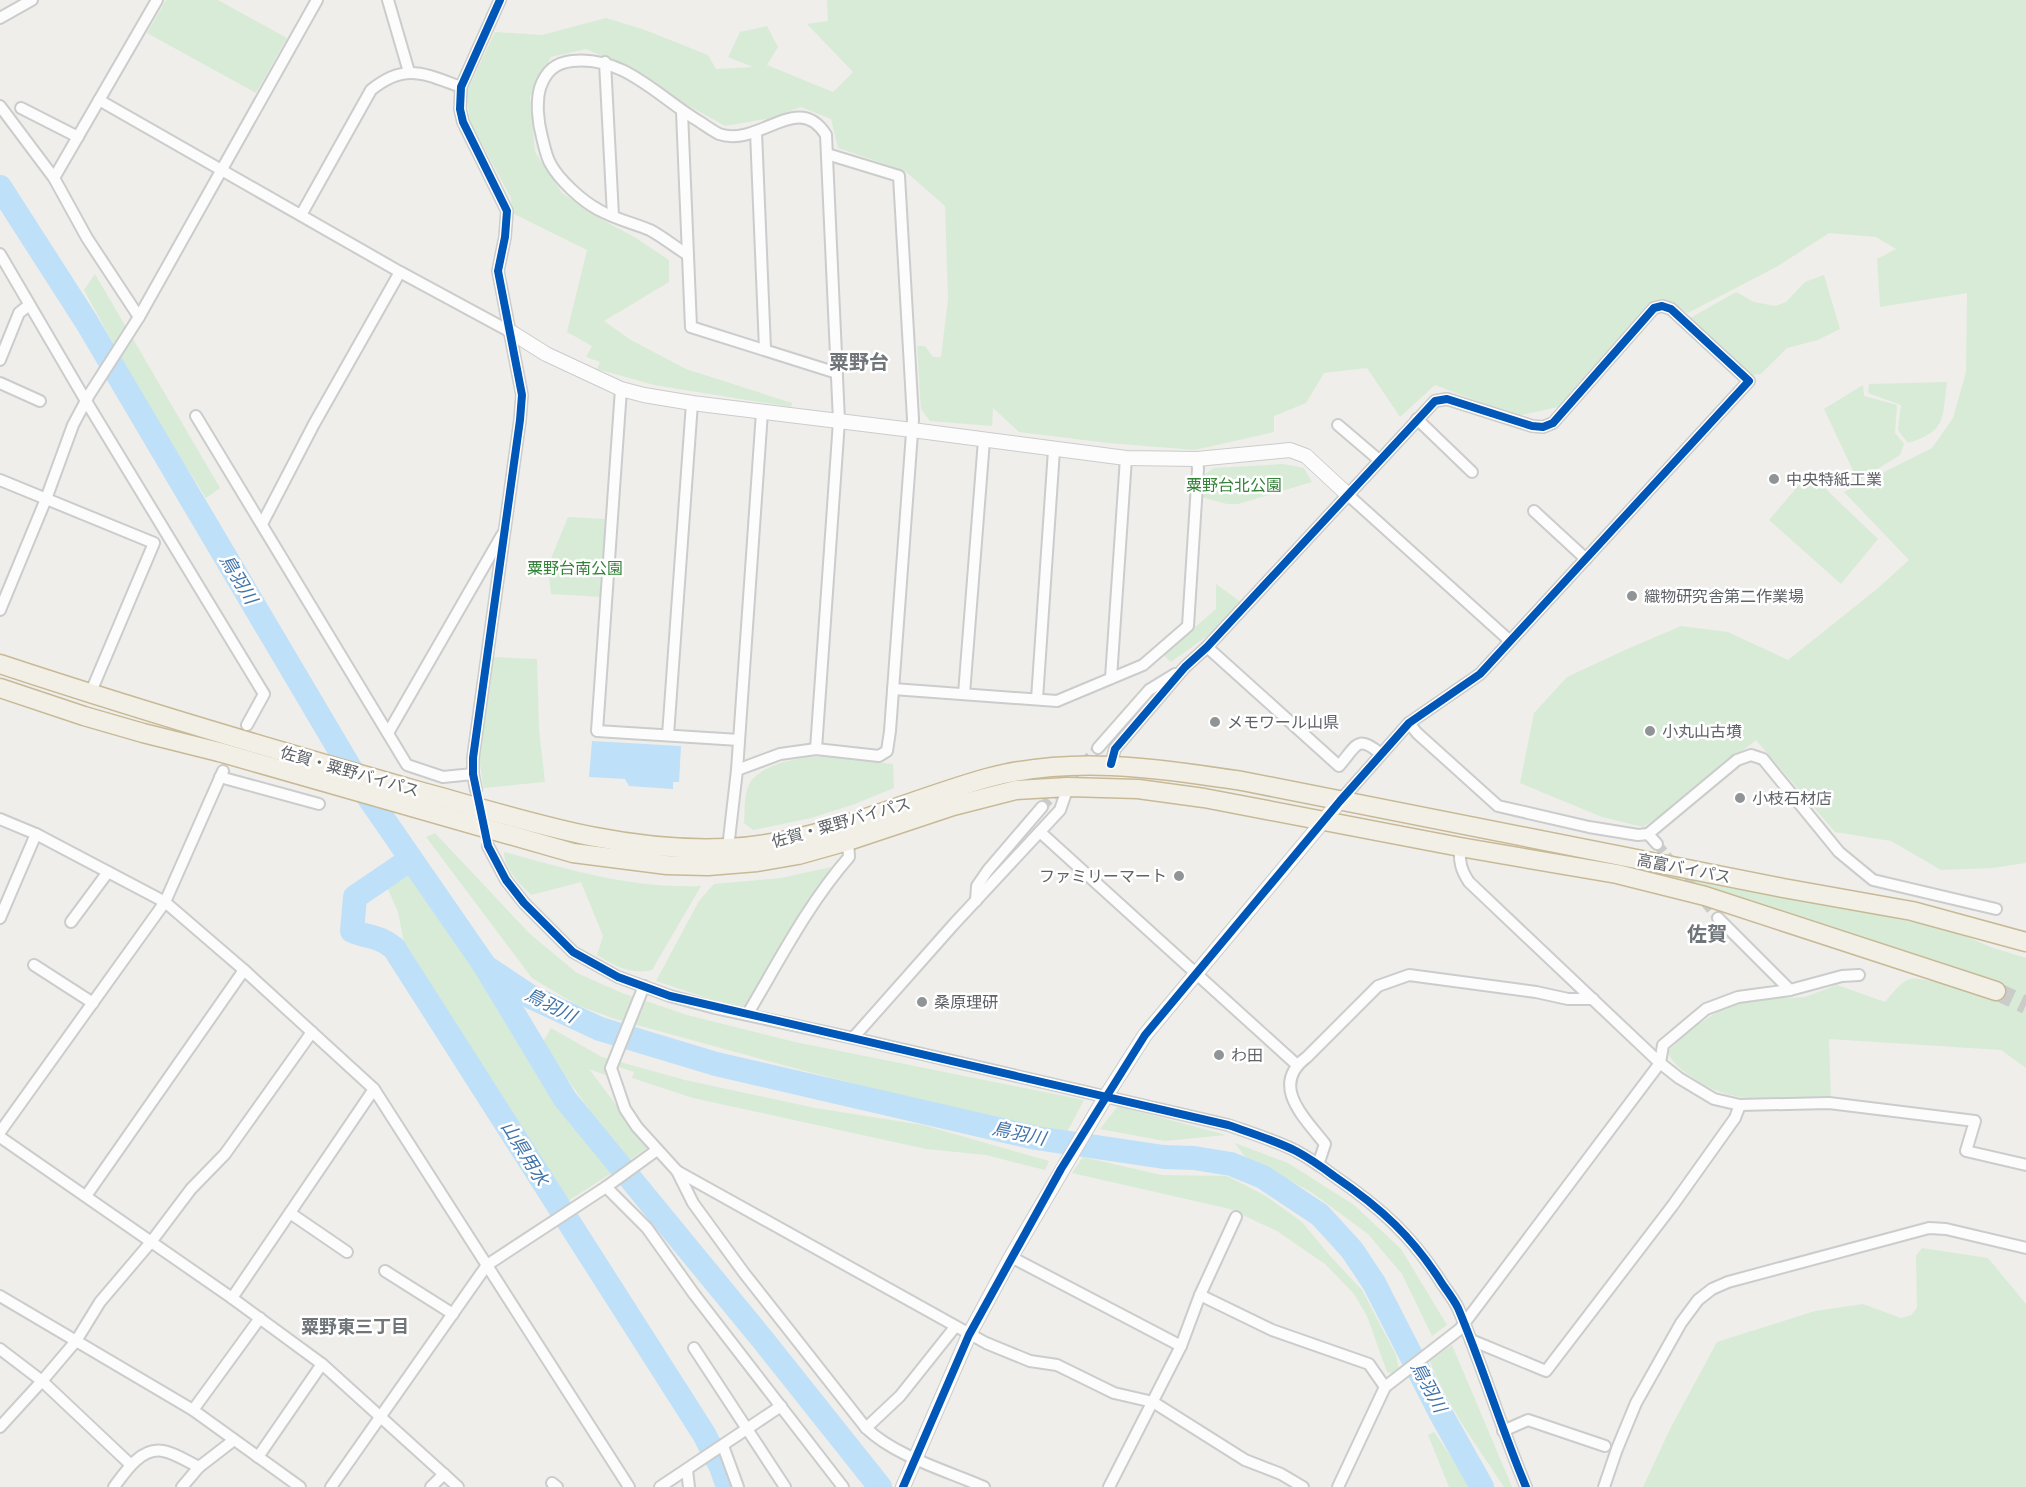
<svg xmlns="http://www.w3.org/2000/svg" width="2026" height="1487" font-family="Mulish,'Noto Sans JP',sans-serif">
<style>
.green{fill:#d8ebd6}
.water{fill:#bfe0f9}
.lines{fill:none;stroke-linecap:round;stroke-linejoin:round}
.river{stroke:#bfe0f9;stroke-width:24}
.minor-tunnel{stroke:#cbcbca;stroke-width:10;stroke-dasharray:10 5;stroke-linecap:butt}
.trunk-tunnel{stroke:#cbcbca;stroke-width:18;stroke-dasharray:18 9;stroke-linecap:butt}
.minor-casing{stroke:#cbcccc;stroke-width:14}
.tertiary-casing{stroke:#cbcccc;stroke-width:16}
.trunk-casing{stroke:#c8b996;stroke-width:21}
.minor{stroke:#fdfcfc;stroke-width:10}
.tertiary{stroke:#fdfcfc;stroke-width:14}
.trunk{stroke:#f2f0e6;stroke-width:18}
.cycleway-casing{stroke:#fff;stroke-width:11}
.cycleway{stroke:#0057b8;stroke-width:8}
.poi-dot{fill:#919496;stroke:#fff;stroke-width:2}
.labels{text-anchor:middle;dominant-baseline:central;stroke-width:5;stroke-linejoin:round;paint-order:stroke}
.poi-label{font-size:16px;fill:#5f6368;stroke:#fff;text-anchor:start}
.park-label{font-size:16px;fill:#348238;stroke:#fff}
.street-label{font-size:16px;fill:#5f6368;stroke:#fff}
.water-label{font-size:18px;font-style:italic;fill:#4174aa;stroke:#fff}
.neighbourhood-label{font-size:18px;font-weight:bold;fill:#70757a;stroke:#fff}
.quarter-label{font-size:20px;font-weight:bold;fill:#70757a;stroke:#fff}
</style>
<rect width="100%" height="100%" fill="#efeeea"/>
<!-- green -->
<g class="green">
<polygon points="166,0 218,0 287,38 256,93 147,33"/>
<polygon points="827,0 2026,0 2026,863 1992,868 1941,870 1891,841 1835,832 1756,740 1663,814 1643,827 1602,817 1520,783 1534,713 1567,677 1625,650 1681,626 1728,632 1788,660 1877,589 1909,560 1844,492 1932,448 1953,418 1966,372 1967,293 1880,307 1877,259 1896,249 1876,237 1829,233 1778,266 1688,313 1664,303 1586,386 1558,407 1517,416 1435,385 1400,417 1367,368 1324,373 1306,403 1274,416 1274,432 1195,450 1108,443 1019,432 993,408 992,426 930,421 921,409 917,346 925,346 933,357 941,357 948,299 945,206 905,171 838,148 831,119 801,107 772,118 725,126 684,103 639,72 586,49 551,57 530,97 535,152 562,193 599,218 636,238 669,260 669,282 604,321 631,340 686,369 792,403 791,407 654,385 597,369 600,362 586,357 592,346 567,332 587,250 512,213 511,198 470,122 466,93 495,32 542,35 606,18 645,30 708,55 716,69 753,67 728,57 740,32 767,26 778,47 767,65 833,92 853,72 807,24 828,21"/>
<polygon points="95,274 220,488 206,498 146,403 84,290"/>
<polygon points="1824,275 1840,329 1818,340 1787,348 1761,374 1750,375 1685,321 1736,292 1754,302 1775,306 1786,302 1805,282"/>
<path d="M1947 382C1942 419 1947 431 1908 443L1898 430 1901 405 1868 393 1869 384Z"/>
<polygon points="1863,385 1864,396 1897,405 1895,433 1904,444 1900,455 1858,481 1824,409"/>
<polygon points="1283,464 1304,468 1312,482 1238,504 1227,504 1201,497 1202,476 1214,468"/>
<polygon points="1809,473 1878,539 1841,584 1769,520"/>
<polygon points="568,517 605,519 601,597 551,594 548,566"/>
<polygon points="1216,584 1242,603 1210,634 1171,662 1163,655 1216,609"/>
<polygon points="493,657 537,659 539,729 545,782 483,788 479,755"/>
<path d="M825 756 893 764 894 788 852 805 811 818 753 830 744 823C745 812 744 800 747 790 754 763 802 757 825 756Z"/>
<polygon points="435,833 529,933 577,973 622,993 687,1015 795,1042 1084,1100 1067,1132 1040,1131 805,1071 615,1019 577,1005 532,978 426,837"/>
<path d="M504 852C571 870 631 889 701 886L652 970C630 975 615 966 597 955L603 936 581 882 531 895C520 884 504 869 504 852Z"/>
<polygon points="831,867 743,1010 656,981 699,901 714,884 781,878"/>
<polygon points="407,873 460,938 534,1050 618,1169 568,1201 406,953 398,912 387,887"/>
<path d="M1691 877 1951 930 1993 948 2026 958V1068L2001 1050 1829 1039 1831 1099C1797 1099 1755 1103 1723 1093 1711 1089 1699 1082 1689 1075 1679 1068 1673 1063 1667 1052L1690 1030 1723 1008 1772 995 1791 998 1805 997 1837 985 1885 1002C1912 969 1910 979 1947 984 1964 987 1983 985 2000 984L1979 975 1689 885Z"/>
<polygon points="551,1028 602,1057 685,1080 815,1108 923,1125 1049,1161 1045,1170 986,1155 926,1149 693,1098 632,1078 634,1072 610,1064 605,1075 589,1069 648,1147 627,1162 542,1044"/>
<polygon points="1118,1106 1226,1135 1165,1141 1100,1129"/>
<polygon points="1235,1143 1288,1163 1354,1205 1401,1249 1447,1325 1432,1336 1402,1274 1368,1234 1311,1192 1244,1156"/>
<polygon points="1083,1157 1161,1175 1227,1176 1266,1196 1302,1222 1331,1257 1362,1290 1396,1355 1399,1369 1394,1374 1387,1372 1367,1316 1354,1294 1325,1264 1277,1231 1230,1209 1072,1173"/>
<polygon points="1922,1248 1988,1258 2026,1304 2026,1487 1643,1487 1670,1429 1717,1342 1815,1311 1863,1304 1901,1318 1911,1315 1917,1308 1916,1256"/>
<path d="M1452 1345 1512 1487H1504C1478 1447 1447 1406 1430 1361Z"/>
<polygon points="1434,1432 1472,1487 1449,1487 1428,1435"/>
</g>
<!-- water -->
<polygon class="water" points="592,741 681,746 679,782 673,782 673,789 629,786 625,779 589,777"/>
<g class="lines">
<!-- river -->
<g class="river">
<polyline points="0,187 86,321 362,788 485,966 565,1099 763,1340 880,1487"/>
<path d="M411 859 355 897 352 931C369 938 378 935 394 948L704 1434 721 1467 728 1487"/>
<polyline points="489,969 531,997 600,1029 716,1064 1036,1138 1164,1157 1194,1158 1231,1164 1263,1177 1320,1215 1352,1250 1374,1283 1441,1414 1482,1487"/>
</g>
<!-- minor-tunnel -->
<g class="minor-tunnel">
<polyline points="1042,807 1098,748"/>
<polyline points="1657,844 1718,918"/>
</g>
<!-- trunk-tunnel -->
<polyline class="trunk-tunnel" points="1996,991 2026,1005"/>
<!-- minor casing -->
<g class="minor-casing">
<g id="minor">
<polyline points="388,0 409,72"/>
<polyline points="0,18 32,0"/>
<polyline points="605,62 613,216"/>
<polyline points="99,100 400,272 511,332"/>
<polyline points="0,106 54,178 87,238 139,317"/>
<polyline points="21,108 78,137"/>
<polyline points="682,112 691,327 837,373"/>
<polyline points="756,132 765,349"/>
<polyline points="54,178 157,0"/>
<path d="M301 215 371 90C405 62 425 74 461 87"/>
<polyline points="0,254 86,401 264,694 247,725"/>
<path d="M688 255C675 247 663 237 650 230 633 223 615 219 599 210 582 201 559 180 550 163 546 156 544 145 542 137 538 123 536 102 540 88 546 71 555 63 572 61 624 55 659 98 700 122 706 126 713 131 719 134 759 148 798 90 826 135L839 421 816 749"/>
<polyline points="0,360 19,313 29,305"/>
<polyline points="0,383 40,401"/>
<polyline points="621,389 597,731 739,740"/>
<polyline points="196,416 407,765 443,777 473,774"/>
<polyline points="1417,419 1472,472"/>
<polyline points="1338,425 1379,460"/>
<polyline points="0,480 154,543 90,694"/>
<polyline points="1347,494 1510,641"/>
<polyline points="1534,511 1586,559"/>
<polyline points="262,524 314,424 400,272"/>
<polyline points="0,610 46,499 73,425 89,395 139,317 317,0"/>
<path d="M1207 647 1339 766C1357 745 1357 734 1381 754"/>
<polyline points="1111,678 1126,458"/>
<polyline points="893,689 1057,701 1143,665 1188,626 1198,469 1197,459"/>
<polyline points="964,694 984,440"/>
<polyline points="1037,699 1054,450"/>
<polyline points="1409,723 1417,733 1498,806 1589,827 1638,835 1648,834 1737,760 1751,755 1763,759 1839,852 1873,880 1996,909"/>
<polyline points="388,733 502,535"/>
<polyline points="668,735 692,403"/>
<polyline points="1098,748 1149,690 1175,674"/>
<polyline points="1111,764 1115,749 1185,667 1207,647 1435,401 1447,399 1532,426 1543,427 1553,423 1654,308 1662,306 1671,309 1749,381 1480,674 1409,723 1340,801"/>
<polyline points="737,770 762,412"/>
<polyline points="220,777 319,804"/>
<polyline points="476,790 473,774 473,758 520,420 522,395 498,271 505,237 507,211 463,122 460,109 461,87 500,0"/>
<polyline points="0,819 36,834 165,902 244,970 374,1089 629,1487"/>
<polyline points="1040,832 1297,1065"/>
<polyline points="1648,834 1657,844"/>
<path d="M488 846 506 880 524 903 573 952 618 977 670 996 715 1008 853 1038 1228 1125C1251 1133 1274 1140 1296 1151 1309 1158 1322 1167 1334 1176 1381 1208 1413 1237 1443 1285 1448 1292 1454 1300 1458 1308 1483 1367 1501 1428 1526 1487"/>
<path d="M1460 847C1459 862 1461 870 1469 882L1660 1063 1679 1078 1714 1099 1740 1105 1829 1103 1975 1121 1966 1151 2026 1165"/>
<polyline points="728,848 737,770 780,754 816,749 879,756 887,751 890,731 913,419 899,176 827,154"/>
<polyline points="976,901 977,886 988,870 1042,807"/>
<polyline points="0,918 36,834"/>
<polyline points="1718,918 1790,990"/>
<polyline points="71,922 108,872"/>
<polyline points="34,965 93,1003"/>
<path d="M644 986 611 1068 625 1109 637 1127 677 1171 693 1203 744 1273 866 1428C895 1456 947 1471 984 1487"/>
<path d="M747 1015C779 961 808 904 849 857L848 841"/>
<polyline points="853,1038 954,924 1060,810 1068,787"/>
<polyline points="0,1132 165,902 223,771"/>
<polyline points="0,1137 232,1298 322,1364 458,1487"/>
<path d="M1318 1165 1325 1144C1304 1117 1269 1085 1307 1057L1378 986 1409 975 1536 992 1568 999H1593"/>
<polyline points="677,1171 986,1343 1030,1361 1057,1365 1114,1393 1153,1402 1245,1460 1281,1474 1303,1487"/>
<polyline points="606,1187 647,1228 694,1294 843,1487"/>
<polyline points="86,1196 244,970"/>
<polyline points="290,1213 347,1252"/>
<polyline points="1011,1257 1181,1346"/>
<polyline points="385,1271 453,1314"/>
<polyline points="1200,1295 1272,1330 1369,1364 1385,1387"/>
<polyline points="0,1296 193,1410 300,1487"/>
<polyline points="232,1298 374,1089"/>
<polyline points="1471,1340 1546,1371 1673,1205 1735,1118 1740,1105"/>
<polyline points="694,1348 785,1487"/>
<polyline points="0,1349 42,1381 131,1465"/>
<polyline points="193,1410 260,1318"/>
<polyline points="0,1427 42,1381 76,1341 100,1302 151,1242 191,1189 225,1154 312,1032"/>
<polyline points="866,1428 900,1396 955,1327"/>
<polyline points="1503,1431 1528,1420 1605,1446"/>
<polyline points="723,1446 738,1487"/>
<polyline points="258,1457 322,1364"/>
<polyline points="687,1470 689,1487"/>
<polyline points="552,1483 557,1487"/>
<path d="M114 1487C125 1472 141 1447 163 1451 175 1453 188 1462 199 1467"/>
<polyline points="182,1487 199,1467 234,1440"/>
<polyline points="331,1487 487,1265 606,1187 657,1150"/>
<polyline points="431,1487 444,1474"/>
<polyline points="660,1487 781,1406"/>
<polyline points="1109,1487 1181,1346 1200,1295 1236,1217"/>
<polyline points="1338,1487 1385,1387 1460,1329 1660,1063 1663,1045 1706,1009 1738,997 1790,990 1842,976 1859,975"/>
<polyline points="1604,1487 1617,1449 1636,1403 1681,1323 1698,1300 1712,1289 1728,1282 1929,1228 1946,1229 2026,1248"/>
</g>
</g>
<!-- tertiary casing -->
<g class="tertiary-casing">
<g id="tertiary">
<polyline points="511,332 546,354 621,389 644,395 692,403 912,430 1126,458 1197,459 1290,450 1306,456 1347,494"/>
<polyline points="903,1487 969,1335 1011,1257 1106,1096 1145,1035 1340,801"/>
</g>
</g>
<!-- trunk casing -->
<g class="trunk-casing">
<g id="trunk">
<path d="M0 664C139 710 278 751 419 791 522 819 618 853 727 848 817 844 901 802 987 778 1073 755 1155 768 1242 781L1783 888 1912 911 2026 942"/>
<polyline points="0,688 84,716 143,733 219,752 573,853 667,865 708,866 757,862 798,855 848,841 953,806 1016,790 1068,787 1138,789 1204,798 1460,847 1617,874 1705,896 1996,991"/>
</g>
</g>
<!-- minor -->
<use href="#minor" class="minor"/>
<!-- tertiary -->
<use href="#tertiary" class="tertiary"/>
<!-- trunk -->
<use href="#trunk" class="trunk"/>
<!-- cycleway casing -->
<g class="cycleway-casing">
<g id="cycleway">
<path d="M500 0 461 87 460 109 463 122 507 211 505 237 498 271 522 395 520 420 473 758V774L488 846 506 880 524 903 573 952 618 977 670 996 1228 1125C1251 1133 1274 1140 1296 1151 1309 1158 1322 1167 1334 1176 1381 1208 1413 1237 1443 1285 1448 1292 1454 1300 1458 1308 1483 1367 1501 1428 1526 1487"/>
<polyline points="903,1487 969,1335 1061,1169 1145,1035 1340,801 1409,723 1480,674 1749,381 1671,309 1662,306 1654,308 1553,423 1543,427 1532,426 1447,399 1435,401 1207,647 1185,667 1115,749 1111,764"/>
</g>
</g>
<!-- cycleway -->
<use href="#cycleway" class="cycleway"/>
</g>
<!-- markers -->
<g class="poi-dot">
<circle cx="1774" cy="479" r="6"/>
<circle cx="1632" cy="596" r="6"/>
<circle cx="1215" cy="722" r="6"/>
<circle cx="1650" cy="731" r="6"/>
<circle cx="1740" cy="798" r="6"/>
<circle cx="1179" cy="876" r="6"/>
<circle cx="922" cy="1002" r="6"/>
<circle cx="1219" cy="1055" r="6"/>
</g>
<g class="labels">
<!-- poi labels -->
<g class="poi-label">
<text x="1786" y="479">中央特紙工業</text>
<text x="1644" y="596">織物研究舎第二作業場</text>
<text x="1227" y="722">メモワール山県</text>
<text x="1662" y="731">小丸山古墳</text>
<text x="1752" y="798">小枝石材店</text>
<text x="1167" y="876" text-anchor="end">ファミリーマート</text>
<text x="934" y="1002">桑原理研</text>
<text x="1231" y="1055">わ田</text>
</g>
<!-- park labels -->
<g class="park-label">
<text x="1234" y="485">粟野台北公園</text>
<text x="575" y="568">粟野台南公園</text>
</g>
<!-- street labels -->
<g class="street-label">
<text transform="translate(350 771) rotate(16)">佐賀・粟野バイパス</text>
<text transform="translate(841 822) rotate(-16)">佐賀・粟野バイパス</text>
<text transform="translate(1684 868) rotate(11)">高富バイパス</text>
</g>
<!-- water labels -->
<g class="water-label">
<text transform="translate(239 579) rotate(59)">鳥羽川</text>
<text transform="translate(551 1005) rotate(27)">鳥羽川</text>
<text transform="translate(1019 1133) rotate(12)">鳥羽川</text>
<text transform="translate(525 1153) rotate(58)">山県用水</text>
<text transform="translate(1429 1387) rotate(62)">鳥羽川</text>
</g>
<!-- neighbourhood labels -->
<g class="neighbourhood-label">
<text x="355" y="1326">粟野東三丁目</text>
</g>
<!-- quarter labels -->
<g class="quarter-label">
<text x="859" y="361">粟野台</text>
<text x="1707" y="933">佐賀</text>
</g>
</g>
</svg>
